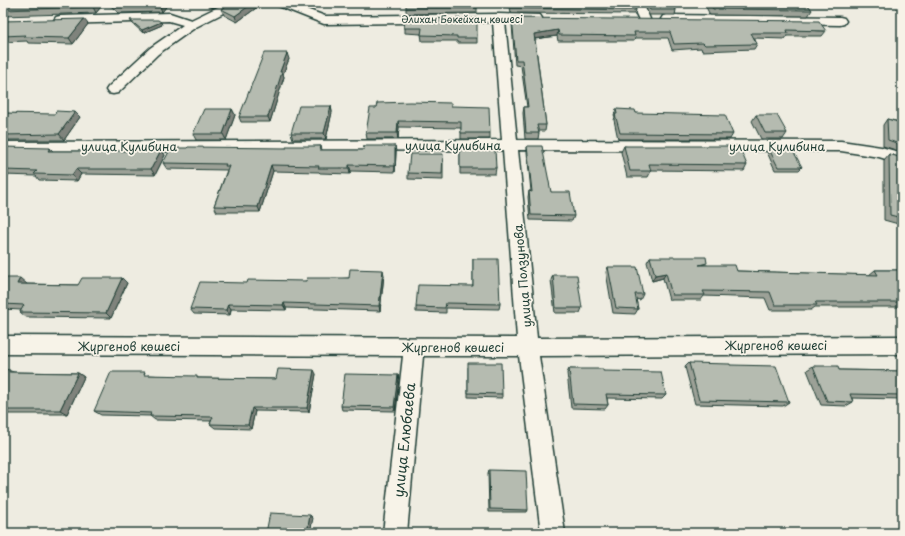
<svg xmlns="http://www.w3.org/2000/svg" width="905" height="536" font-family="'Playpen Sans',sans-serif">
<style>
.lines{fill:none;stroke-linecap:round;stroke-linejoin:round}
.street-casing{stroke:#1f3d34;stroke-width:3}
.street{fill:#f7f3e8;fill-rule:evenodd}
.wall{fill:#9ca197;stroke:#1f3d34}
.shaded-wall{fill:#7f837b;stroke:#1f3d34}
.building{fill:#b5bbb0;stroke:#1f3d34}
.labels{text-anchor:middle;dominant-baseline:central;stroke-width:3.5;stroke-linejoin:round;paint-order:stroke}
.far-street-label{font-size:10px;fill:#1f3d34;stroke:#f7f3e8}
.street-label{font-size:12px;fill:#1f3d34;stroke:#f7f3e8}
.near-street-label{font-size:14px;fill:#1f3d34;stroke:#f7f3e8}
</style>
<rect width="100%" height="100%" fill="#eeece1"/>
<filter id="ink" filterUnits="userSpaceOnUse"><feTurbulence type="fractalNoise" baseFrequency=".025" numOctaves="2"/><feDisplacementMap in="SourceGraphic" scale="8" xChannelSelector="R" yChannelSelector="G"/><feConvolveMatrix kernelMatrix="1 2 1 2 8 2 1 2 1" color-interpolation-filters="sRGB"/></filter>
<g filter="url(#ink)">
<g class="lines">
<!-- street casing -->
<g class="street-casing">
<g id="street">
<polygon points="226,3 241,3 239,5 196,27 158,54 118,93 113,94 108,93 106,90 108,87 150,48 183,25 169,21 60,24 56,23 54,20 56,17 60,16 170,13 191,20"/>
<polygon points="274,3 290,3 325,16 499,14 540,15 542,18 540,21 536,22 505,22 517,140 841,141 881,147 902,153 902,164 879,157 841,151 518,150 537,338 902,336 902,354 539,356 565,533 541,533 519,356 423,356 407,533 383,533 403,356 3,354 3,336 517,338 503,150 3,152 3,142 502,140 493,22 324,24 276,5"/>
<polygon points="631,3 643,3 650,19 648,22 640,22"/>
<polygon points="667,15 840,17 844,18 846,21 844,24 840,25 663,22 661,19 663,16"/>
</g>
</g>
<!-- street -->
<use href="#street" class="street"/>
</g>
<!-- wall -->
<g class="wall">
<polygon points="3,3 104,3 96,13 3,16"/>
<polygon points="107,3 169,3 162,12 119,13"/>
<polygon points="202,3 223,3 212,8"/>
<polygon points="232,3 263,3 237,22 224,15 221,9"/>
<polygon points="477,3 477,13 406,14 406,8"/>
<polygon points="505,3 633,3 636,10 635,14 511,13 510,7 506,7"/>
<polygon points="644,3 674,3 676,10 675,15 649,15"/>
<polygon points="704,3 806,3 812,10 808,16 710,15"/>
<polygon points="512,18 826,31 822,36 787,36 785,39 754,38 757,44 754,49 702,51 701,48 672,50 668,38 635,38 634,41 558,41 557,36 535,39 546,125 545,131 539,131 539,133 538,139 525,139 523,113 524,107 527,107 521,66 515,65 512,24"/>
<polygon points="405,19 477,38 477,43 457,43 457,41 422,41 421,34 405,33"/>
<polygon points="130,20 162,25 143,33 132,23"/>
<polygon points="3,21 88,24 73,44 28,43 27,41 3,42"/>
<polygon points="289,59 283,74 284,77 270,122 241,122 239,117"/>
<polygon points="902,102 902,152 883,146 883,125 887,119 900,122 901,103"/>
<polygon points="331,106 332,112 326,139 293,139 291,133"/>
<polygon points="451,106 490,133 490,139 461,139 461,128 399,127 398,139 367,139 366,133 376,108"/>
<polygon points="232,109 235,115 226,140 196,140 193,134"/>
<polygon points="616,109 636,113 733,134 730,139 618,139 614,120 615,117 614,115"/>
<polygon points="3,113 80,117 64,140 3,140"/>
<polygon points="756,115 787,133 783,139 761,139 752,121"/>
<polygon points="321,146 322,150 363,150 395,146 396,152 395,172 351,171 350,174 320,173 319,172 273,171 260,212 217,212 214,206 227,170 167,169 163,163 287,148"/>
<polygon points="460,146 491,149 496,168 495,174 460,174"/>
<polygon points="527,146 551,192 574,216 572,221 530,220 528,197 529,191 531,191 527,152"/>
<polygon points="624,146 747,165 744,171 650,170 651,171 648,177 627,177 621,152"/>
<polygon points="3,147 53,151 130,151 161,150 165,155 155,175 81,174 77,181 39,180 36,176 3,175"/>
<polygon points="769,149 802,167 799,170 775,170 767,152"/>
<polygon points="889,154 902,158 902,225 884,220 884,160"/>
<polygon points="443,160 443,180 408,179 408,173"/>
<polygon points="650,257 706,265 737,271 869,275 875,270 902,270 902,307 815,307 811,310 770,310 765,298 704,296 701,300 669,300 663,278 652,281 647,262"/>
<polygon points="473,259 500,304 499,309 446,308 446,313 416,312 416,307 473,286"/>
<polygon points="608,267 643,294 640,300 636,299 638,309 635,314 613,313 606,272"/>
<polygon points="384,275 380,311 286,308 286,310 231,309 230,315 194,314 190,309 306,281 349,278"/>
<polygon points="553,275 582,308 580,313 555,313 551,280"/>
<polygon points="3,278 27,284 26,284 78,285 122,278 127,283 111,318 26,317 20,312 21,310 3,309"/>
<polygon points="689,363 789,402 783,406 695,404 685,367"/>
<polygon points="813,366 839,370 902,371 902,399 852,398 853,402 846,406 821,405 807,370"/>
<polygon points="468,367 502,394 502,398 468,397"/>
<polygon points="3,369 14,372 78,373 84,377 67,414 3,414"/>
<polygon points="569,369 603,371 666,395 662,399 607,398 608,405 605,409 571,408 567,373"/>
<polygon points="316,374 309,412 255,411 251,429 215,428 210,424 211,421 155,420 150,416 101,415 94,411 148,375 200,378 276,379"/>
<polygon points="398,375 399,380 395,411 342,410 341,406"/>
<polygon points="489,470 528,510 527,512 489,512 488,473"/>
</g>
<!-- shaded-wall -->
<g class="shaded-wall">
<polygon points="97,3 104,3 96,13 93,7"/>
<polygon points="162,3 169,3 162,12 160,6"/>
<polygon points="210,3 223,3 212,8"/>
<polygon points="253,3 263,3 237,22 235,16"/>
<polygon points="84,19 88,24 73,44 69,38"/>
<polygon points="161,22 162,25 143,33 142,30"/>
<polygon points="558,30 557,36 533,39 534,34"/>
<polygon points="287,53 289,59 283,74 284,77 270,122 268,117 280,72"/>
<polygon points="331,106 332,112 326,139 324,133"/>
<polygon points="232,109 235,115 226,140 223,134"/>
<polygon points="75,112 80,117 64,140 59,134"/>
<polygon points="398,121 399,127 398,139 397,133"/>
<polygon points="395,146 396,152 395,172"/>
<polygon points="50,148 55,153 48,151"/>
<polygon points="161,150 165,155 155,175 151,169"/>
<polygon points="271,165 273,171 260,212 258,207"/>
<polygon points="349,165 351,171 350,174 349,168"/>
<polygon points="76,169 81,174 77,181 72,175"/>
<polygon points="383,270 384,275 380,311 379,306"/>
<polygon points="666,273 663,278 652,281 655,275"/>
<polygon points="20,278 27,284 23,289 17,284"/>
<polygon points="122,278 127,283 111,318 106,313"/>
<polygon points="284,303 286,308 286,310 283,305"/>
<polygon points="228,304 231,309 230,315 226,310"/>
<polygon points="314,370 316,374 309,412 307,408"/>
<polygon points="78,373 84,377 67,414 60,410"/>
<polygon points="398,375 399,380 395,411 394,407"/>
<polygon points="252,408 255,411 251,429 248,425"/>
<polygon points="310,515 313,518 310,533 307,533"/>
</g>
<!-- building -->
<g class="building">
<polygon points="3,3 97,3 93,7 3,10"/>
<polygon points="111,3 162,3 160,6 116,7"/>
<polygon points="232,3 253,3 235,16 221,9"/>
<rect x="406" y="3" width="71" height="5"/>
<polygon points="511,3 633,3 636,10 511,8"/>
<polygon points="647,3 674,3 676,10 650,10"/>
<polygon points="710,3 806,3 812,10 713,9"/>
<polygon points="477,18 477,38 457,38 457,36 421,35 422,28 404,28 405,19"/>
<polygon points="512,18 819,21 826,31 787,30 788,33 751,33 757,44 705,45 703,43 674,44 670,32 634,32 635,36 559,35 558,30 534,34 546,125 537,125 539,133 526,133 524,107 528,107 522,60 516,60"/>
<polygon points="84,19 69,38 24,37 26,35 3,36 3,21"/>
<polygon points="130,20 158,20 161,22 142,30"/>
<polygon points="264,53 287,53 280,72 282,72 268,117 239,117"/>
<polygon points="410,102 451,103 451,106 489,107 490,133 461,133 461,122 398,121 397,133 366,133 370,108 376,108 377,103"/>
<polygon points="299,106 331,106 324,133 291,133"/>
<polygon points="204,109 232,109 223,134 193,134"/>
<polygon points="616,109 635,110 636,113 725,115 733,134 620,133 615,114 617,114"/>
<polygon points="56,111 75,112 59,134 3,135 3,113 55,114"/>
<polygon points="756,115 777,115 787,133 765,133"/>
<polygon points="887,119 902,123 902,145 888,140"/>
<polygon points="287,146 321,146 320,150 363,150 364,146 395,146 395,166 349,165 349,168 318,168 319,166 271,165 258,207 214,206 229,166 225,166 226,164 163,163 171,148 187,148 188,147 287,148"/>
<polygon points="460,146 491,146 491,149 495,149 496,168 460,168"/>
<polygon points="527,146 542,146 551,192 570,192 574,216 531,215 529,191 532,192"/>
<polygon points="624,146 739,146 747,165 649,164 651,171 630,171"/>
<polygon points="3,147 50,148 48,151 130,151 131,149 161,150 151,169 76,169 72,175 34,174 37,171 3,170"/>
<polygon points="769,149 792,149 802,167 778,167"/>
<polygon points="410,154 443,154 442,174 408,173"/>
<polygon points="889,154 902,158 902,218 890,215"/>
<polygon points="650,257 706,257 707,263 699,265 735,265 737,271 878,275 875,270 902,270 902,302 815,302 817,305 775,305 770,292 703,291 705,295 672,295 666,273 655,275"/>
<polygon points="473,259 498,259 500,304 446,303 445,308 416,307 418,285 473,286"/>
<polygon points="608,267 637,267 643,294 635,294 638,309 616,308"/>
<polygon points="350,269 383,270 379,306 284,303 283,305 228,304 226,310 190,309 200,282 247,283 248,280 306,281 307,278 349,278"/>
<polygon points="553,275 577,275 582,308 556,308"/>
<polygon points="3,278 20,278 17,284 78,285 82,278 122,278 106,313 20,312 24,305 3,304"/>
<polygon points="468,363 501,363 502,394 468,393"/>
<polygon points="689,363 730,364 730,365 776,366 789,402 699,400"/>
<polygon points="813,366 838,366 839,370 902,371 902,395 850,394 853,402 827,401"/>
<polygon points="3,369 10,370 9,372 78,373 60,410 3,410"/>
<polygon points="278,369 314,370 307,408 252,408 248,425 210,424 213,417 150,416 151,413 94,411 111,372 145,372 144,375 197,376 197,378 276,379"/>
<polygon points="569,369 603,369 603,371 661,372 666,395 606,394 608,405 573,404"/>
<polygon points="345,374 398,375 394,407 341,406"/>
<polygon points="489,470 526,471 528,510 490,509"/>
<polygon points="270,513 310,515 307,533 266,533"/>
</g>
</g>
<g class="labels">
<!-- far-street labels -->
<g class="far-street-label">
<text x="462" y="18">Әлихан Бөкейхан көшесі</text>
</g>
<!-- street labels -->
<g class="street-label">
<text x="453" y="145">улица Кулибина</text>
<text x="129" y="146">улица Кулибина</text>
<text x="777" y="146">улица Кулибина</text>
<text transform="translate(522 276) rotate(-95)">улица Ползунова</text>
<text x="776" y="345">Жүргенов көшесі</text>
<text x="129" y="346">Жүргенов көшесі</text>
<text x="453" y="347">Жүргенов көшесі</text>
</g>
<!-- near-street labels -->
<g class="near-street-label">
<text transform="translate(404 440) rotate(-84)">улица Елюбаева</text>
</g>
</g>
<!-- margin -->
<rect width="905" height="536" fill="none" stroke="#f7f3e8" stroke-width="16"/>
<rect x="8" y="8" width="889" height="520" fill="none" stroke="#1f3d34" stroke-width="1.5" filter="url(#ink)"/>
</svg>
